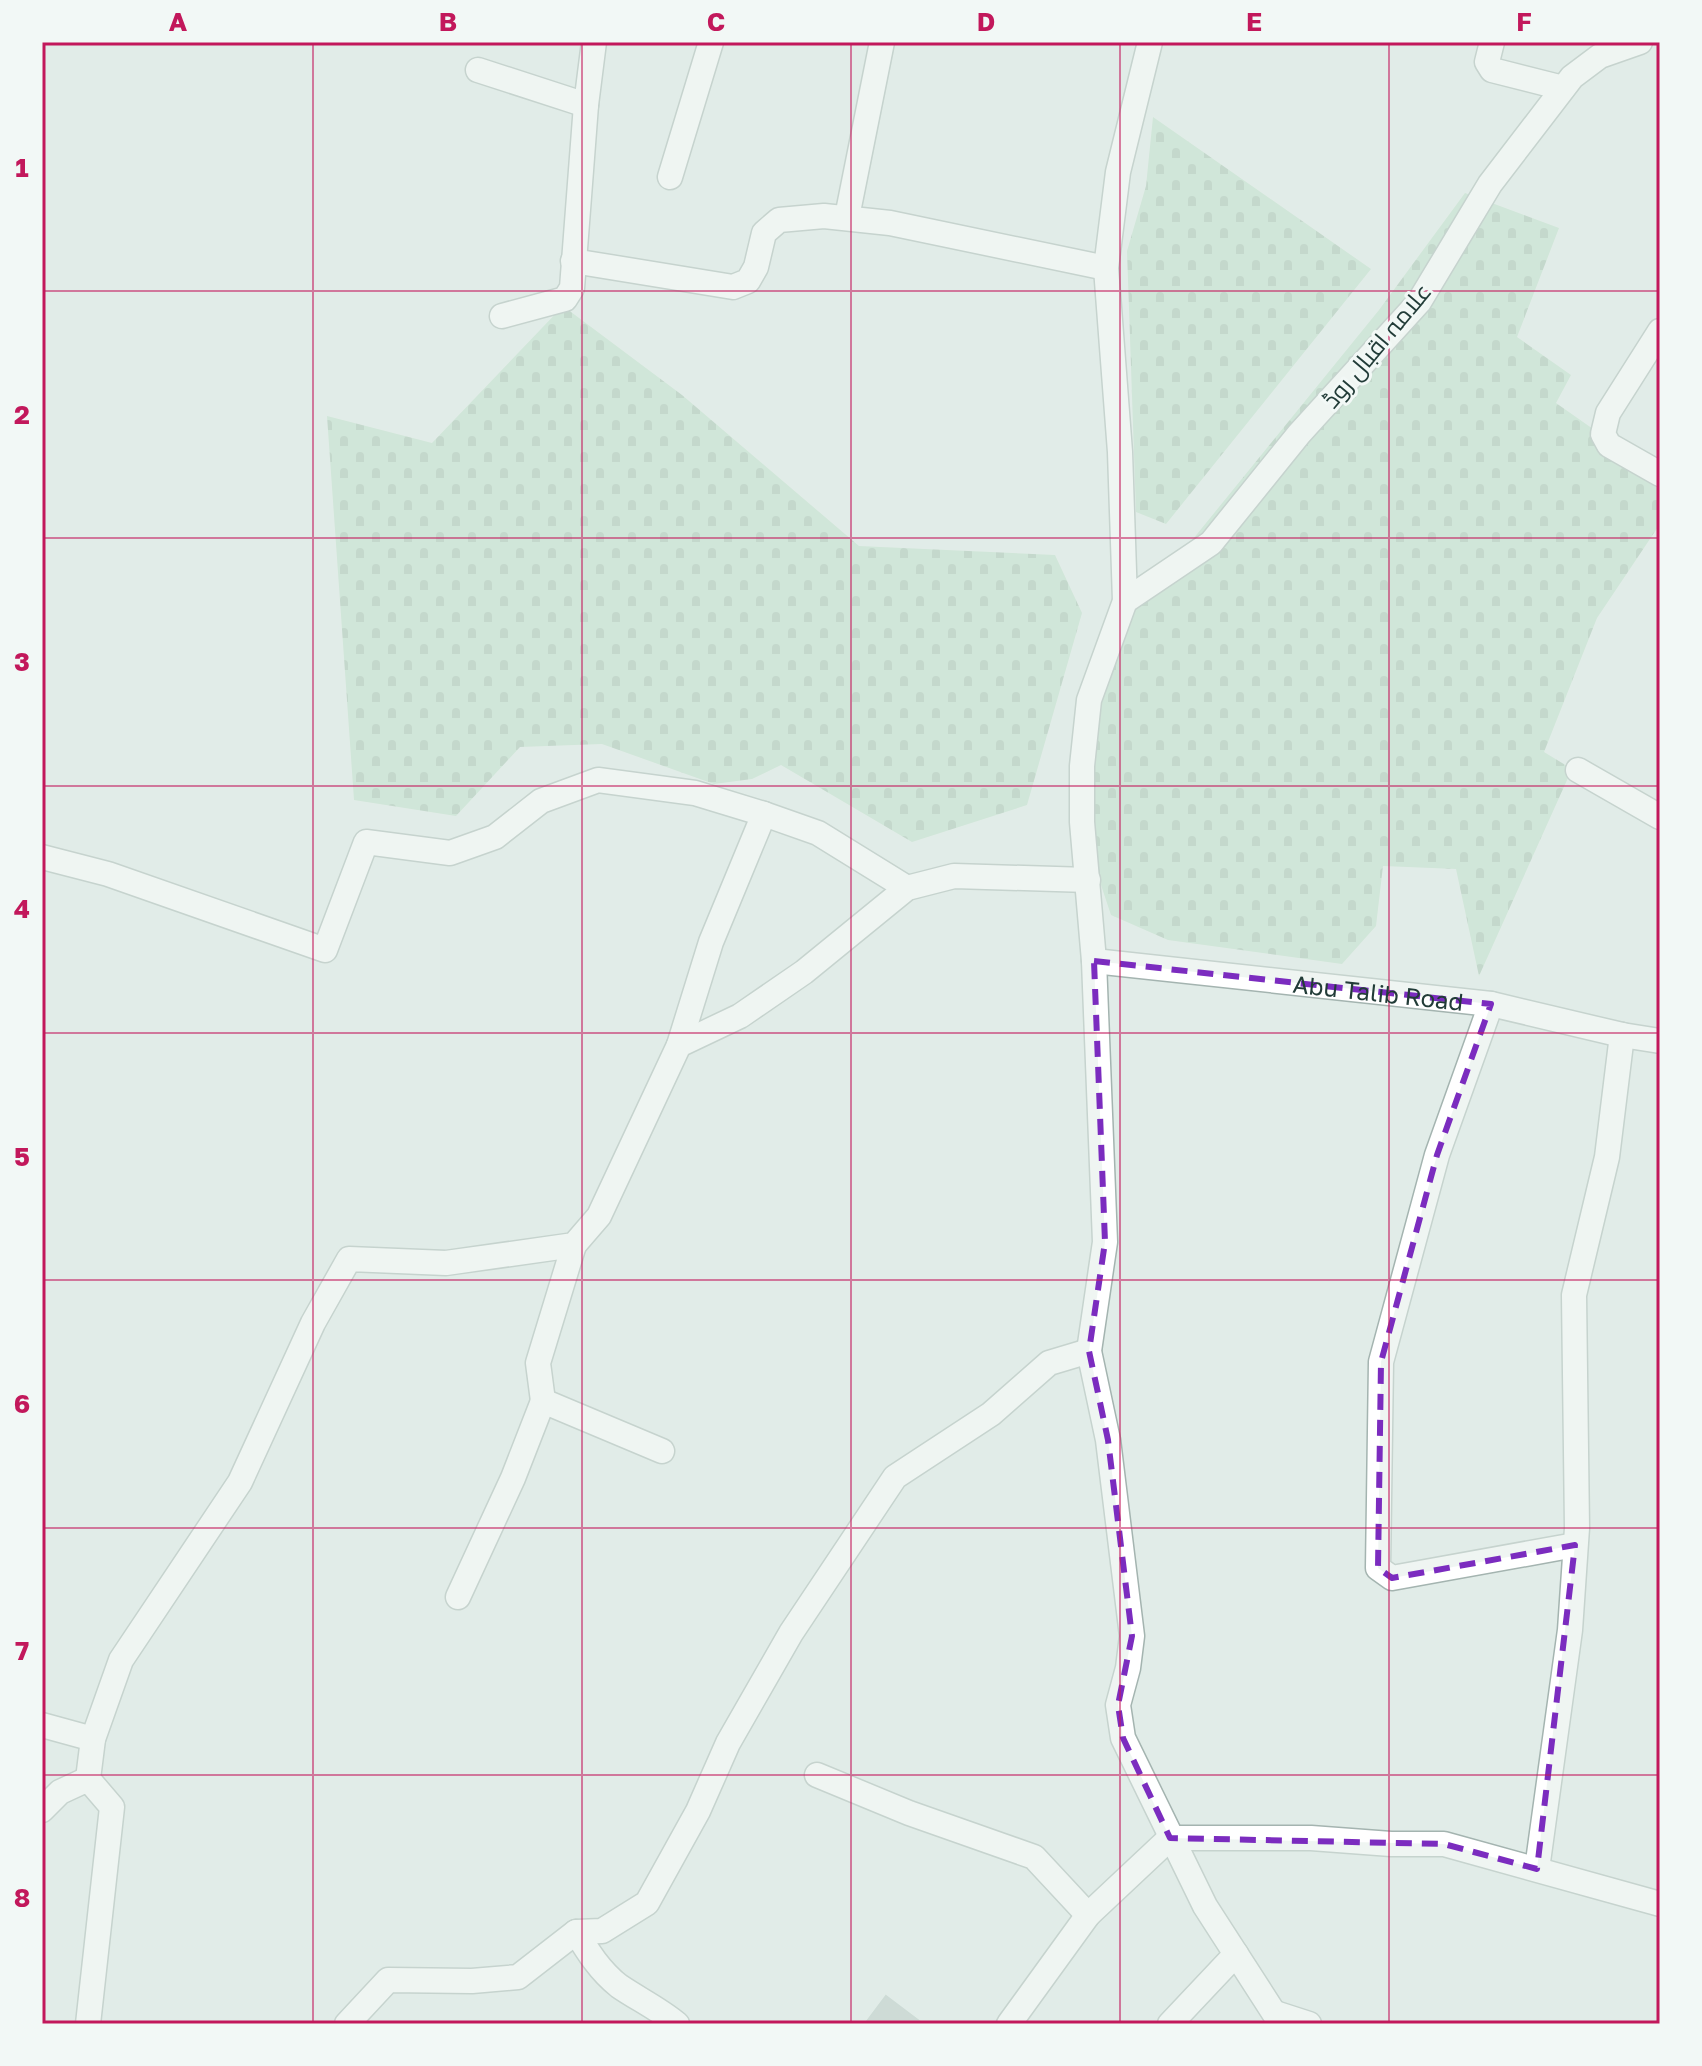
<svg xmlns="http://www.w3.org/2000/svg" width="1702" height="2066" font-family="'Golos Text',Cairo,sans-serif">
<style>
.cemetery{fill:url(#cemetery-stones)}
.building{fill:#b7c6c1;stroke:#b4c5c0;stroke-width:2;filter:url(#shadow)}
.lines{fill:none;stroke-linecap:round;stroke-linejoin:round}
.minor-casing{stroke:#a4b4b0;stroke-width:27}
.minor{stroke:#fff;stroke-width:24}
.marked{fill:none;stroke:#7b2cbf;stroke-width:6;stroke-dasharray:16 10;stroke-linejoin:round}
.grid{fill:none;stroke:#c2185b;stroke-width:2;stroke-opacity:0.55}
.labels{text-anchor:middle;dominant-baseline:central;stroke-width:6;stroke-linejoin:round;paint-order:stroke}
.street-label{font-size:24px;fill:#223c38;stroke:#f2f8f6}
.neatline{fill:none;stroke:#c2185b;stroke-width:3}
.grid-label{font-size:26px;text-anchor:middle;font-weight:bold;fill:#c2185b}
</style>
<defs>
<pattern id="cemetery-stones" width="16" height="16" patternUnits="userSpaceOnUse" patternTransform="scale(2)"><rect width="16" height="16" fill="#bbddc7"/><path d="M2 7V4a2 2 0 0 1 4 0v3zM10 15v-3a2 2 0 0 1 4 0v3z" fill="#a0bfac"/></pattern>
<filter id="shadow"><feDropShadow dx="7" dy="7" stdDeviation="0" flood-color="#0004"/></filter>
</defs>
<rect width="100%" height="100%" fill="#e1ece8"/>
<!-- cemetery -->
<g class="cemetery">
<polygon points="1153,117 1371,269 1166,524 1136,512 1127,251 1146,186"/>
<polygon points="1465,193 1559,228 1517,337 1571,375 1556,403 1660,476 1660,524 1597,618 1544,752 1572,769 1479,976 1456,869 1383,866 1376,926 1342,964 1168,940 1111,915 1087,843 1092,725 1124,624 1379,310"/>
<polygon points="563,306 682,395 859,546 1055,555 1082,613 1027,805 912,842 781,765 752,779 714,784 602,744 520,747 456,816 354,800 327,416 432,443"/>
</g>
<!-- building -->
<polygon class="building" points="886,1996 923,2024 865,2024"/>
<g class="lines">
<!-- minor casing -->
<g class="minor-casing">
<g id="minor">
<polyline points="1150,42 1118,172 1106,268 1120,452 1125,601 1089,700 1082,766 1082,822 1094,961 1105,1242 1089,1351 1108,1440 1132,1636 1128,1668 1118,1705 1123,1738 1205,1906 1281,2024"/>
<polyline points="1492,42 1487,62 1492,70 1563,88"/>
<polyline points="478,70 586,105"/>
<polyline points="670,177 711,42"/>
<polyline points="847,217 882,42"/>
<polyline points="573,261 733,287 748,281 756,267 764,233 779,220 824,216 890,223 1106,268"/>
<polyline points="502,316 565,299 572,288 586,105 594,42"/>
<polyline points="1660,331 1608,413 1603,434 1609,445 1660,474"/>
<polyline points="1125,601 1211,543 1299,434 1419,302 1490,184 1572,77 1600,56 1640,42"/>
<polyline points="1578,770 1660,817"/>
<polyline points="764,814 818,833 907,888"/>
<polyline points="42,857 108,874 325,950 366,842 450,853 495,837 541,801 598,780 695,793 764,814 711,942 679,1045"/>
<path id="s1" d="M1094 961 1491 1004 1622 1035 1660 1041"/>
<polyline points="1491,1004 1437,1155 1381,1362 1378,1568 1392,1578 1575,1545"/>
<polyline points="574,1245 538,1363 543,1401 662,1451"/>
<polyline points="458,1597 513,1478 543,1401"/>
<polyline points="42,1725 93,1739"/>
<polyline points="817,1775 909,1813 1034,1857 1088,1915"/>
<polyline points="88,1779 93,1739 121,1660 240,1482 313,1323 349,1259 446,1263 574,1245 599,1216 679,1045 740,1016 804,972 907,888 954,876 1088,880"/>
<polyline points="42,1810 60,1792 88,1779 112,1807 88,2024"/>
<polyline points="1537,1869 1570,1630 1577,1528 1574,1295 1607,1157 1622,1035"/>
<path d="M576 1932C588 1952 600 1971 619 1986 638 1999 659 2009 677 2024"/>
<polyline points="1275,2013 1309,2024"/>
<polyline points="347,2024 388,1980 472,1981 518,1977 576,1932 602,1931 647,1903 698,1811 728,1743 791,1633 895,1477 991,1414 1049,1363 1089,1351"/>
<polyline points="1009,2024 1088,1915 1170,1838 1311,1838 1391,1844 1444,1844 1660,1904"/>
<polyline points="1170,2024 1236,1954"/>
</g>
</g>
<!-- minor -->
<use href="#minor" class="minor"/>
</g>
<!-- marked area -->
<path d="M0 0H1702V2066H0ZM1094 961 1491 1004 1437 1155 1381 1362 1378 1568 1392 1578 1575 1545 1537 1869 1444 1844 1170 1838 1123 1738 1118 1705 1132 1636 1108 1440 1089 1351 1105 1242Z" fill="#e1ece8" fill-opacity=".55" fill-rule="evenodd"/>
<path class="marked" d="M1094 961 1491 1004 1437 1155 1381 1362 1378 1568 1392 1578 1575 1545 1537 1869 1444 1844 1170 1838 1123 1738 1118 1705 1132 1636 1108 1440 1089 1351 1105 1242Z"/>
<!-- grid -->
<path class="grid" d="M313 42V2024M582 42V2024M851 42V2024M1120 42V2024M1389 42V2024M42 291H1660M42 538H1660M42 786H1660M42 1033H1660M42 1280H1660M42 1528H1660M42 1775H1660"/>
<g class="labels">
<!-- street labels -->
<g class="street-label">
<text transform="translate(1376 345) rotate(-50)">علامہ اقبال روڈ</text>
<text stroke="none"><textPath href="#s1" startOffset="286">Abu Talib Road</textPath></text>
</g>
</g>
<!-- border -->
<rect width="1702" height="2066" fill="none" stroke="#f2f8f6" stroke-width="88"/>
<rect x="44" y="44" width="1614" height="1978" class="neatline"/>
<g class="grid-label">
<text x="178" y="31">A</text>
<text x="448" y="31">B</text>
<text x="716" y="31">C</text>
<text x="986" y="31">D</text>
<text x="1254" y="31">E</text>
<text x="1524" y="31">F</text>
<text x="22" y="177">1</text>
<text x="22" y="424">2</text>
<text x="22" y="671">3</text>
<text x="22" y="918">4</text>
<text x="22" y="1166">5</text>
<text x="22" y="1413">6</text>
<text x="22" y="1660">7</text>
<text x="22" y="1907">8</text>
</g>
</svg>
